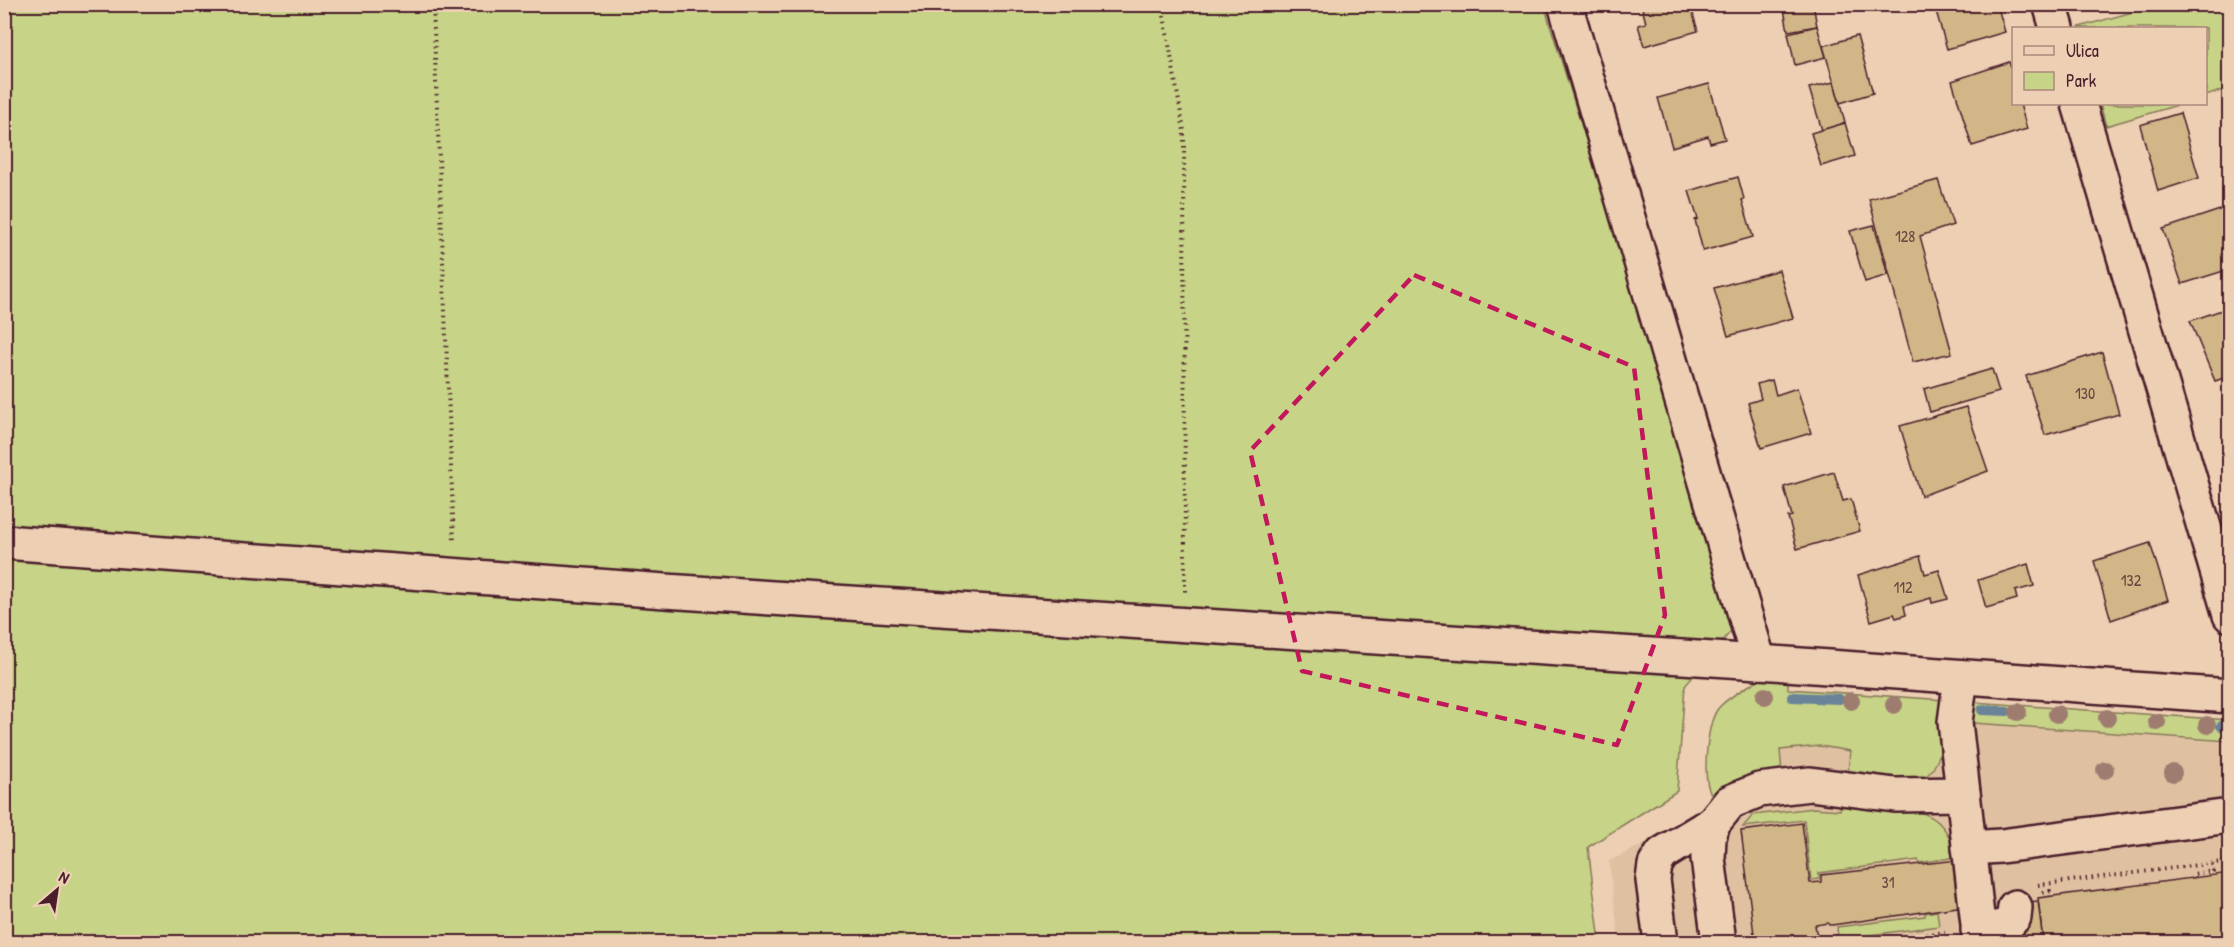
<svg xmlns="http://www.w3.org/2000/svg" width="2234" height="947" font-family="'Patrick Hand',sans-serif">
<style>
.built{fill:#dfc1a1}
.green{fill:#c7d387;stroke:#887959;stroke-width:1.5}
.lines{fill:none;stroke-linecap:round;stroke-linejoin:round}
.stream{stroke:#6b8399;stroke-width:10}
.building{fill:#d1b687;stroke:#4a1f2b;stroke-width:1.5}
.minor-casing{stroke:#4a1f2b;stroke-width:38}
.path{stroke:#4a1f2b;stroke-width:4;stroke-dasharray:1.5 4.5;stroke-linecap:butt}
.minor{stroke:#edcfb3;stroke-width:33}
.tree{fill:#9e7d70}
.marked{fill:none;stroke:#c2185b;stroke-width:4.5;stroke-dasharray:12 8;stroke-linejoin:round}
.labels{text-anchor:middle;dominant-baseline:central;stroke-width:6;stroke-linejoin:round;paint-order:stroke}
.number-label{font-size:16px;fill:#6c4542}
</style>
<rect width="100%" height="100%" fill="#edcfb3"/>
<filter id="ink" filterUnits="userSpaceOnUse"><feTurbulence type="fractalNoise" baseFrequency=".0167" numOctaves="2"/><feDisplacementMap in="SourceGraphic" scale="12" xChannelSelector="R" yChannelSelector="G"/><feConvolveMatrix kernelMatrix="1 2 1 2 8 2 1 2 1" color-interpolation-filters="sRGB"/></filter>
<g filter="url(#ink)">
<!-- built -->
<polygon class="built" points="1838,713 2229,741 2229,942 1619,942 1609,861 1692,821 1711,796 1711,781"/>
<!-- green -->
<g class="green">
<polygon points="2161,4 2229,5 2229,88 2206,96 2206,28 2079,28 2079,27"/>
<polygon points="5,5 1544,5 1730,603 1731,631 1685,686 1677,791 1588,847 1600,942 5,942"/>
<polygon points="2100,104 2181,104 2106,126"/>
<path d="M1763 677 1788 680V689L1945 700C1943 726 1947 780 1909 782 1891 782 1866 776 1848 773L1850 751 1820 746 1780 750 1782 773 1731 783 1712 796C1701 780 1707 726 1717 710 1725 698 1751 685 1763 677Z"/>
<polygon points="1973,702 2229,720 2229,741 1973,723"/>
<path d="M1842 800C1868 804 1922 804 1940 824 1949 833 1953 846 1957 857L1919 863 1918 860 1819 873V879L1811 880 1804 820 1743 827 1753 815 1814 808 1840 810Z"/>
<polygon points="1937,911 1939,926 1838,939 1837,927 1925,916 1925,913"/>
</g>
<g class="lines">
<!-- stream -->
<g class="stream">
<polyline points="1792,697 1839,699"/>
<polyline points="1982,710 2007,711"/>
<polyline points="2221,726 2230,727"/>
</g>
</g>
<!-- building -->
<g class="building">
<polygon points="1641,4 1690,4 1698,31 1644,46 1638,25 1646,23"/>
<polygon points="1783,4 1813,4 1817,26 1788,31"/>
<polygon points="1934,4 1997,4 2005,32 1947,49"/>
<polygon points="1817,26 1826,57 1795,65 1788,33"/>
<polygon points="1857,36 1873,93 1840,103 1823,46"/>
<polygon points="2009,62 2014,77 2014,104 2020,104 2027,129 1972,146 1952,81"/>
<polygon points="1834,82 1845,123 1822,130 1809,88"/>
<polygon points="1709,84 1725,139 1710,143 1708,136 1672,147 1658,98"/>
<polygon points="2180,113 2199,178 2158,191 2140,125"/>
<polygon points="1845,123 1855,156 1821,166 1811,133"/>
<polygon points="1738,177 1744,199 1742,200 1753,237 1703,251 1695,220 1698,219 1689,191"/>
<polygon points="1938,180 1953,225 1920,236 1952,353 1913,362 1869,199"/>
<polygon points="2223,209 2230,230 2230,269 2182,284 2163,229"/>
<polygon points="1874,225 1888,275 1865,282 1850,231"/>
<polygon points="1779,270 1793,318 1728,336 1714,288"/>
<polygon points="2230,307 2230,376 2215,381 2190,321"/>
<polygon points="2102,352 2119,414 2045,435 2026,376"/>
<polygon points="1992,369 1999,392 1930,412 1924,389"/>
<polygon points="1772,380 1776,395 1797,388 1811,433 1761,448 1748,403 1761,399 1757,384"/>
<polygon points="1966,407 1988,471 1921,496 1900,426"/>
<polygon points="1834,472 1843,501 1851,499 1860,531 1797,549 1788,517 1792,516 1784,487"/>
<polygon points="2150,543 2168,600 2111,620 2094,561"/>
<polygon points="1920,556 1925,574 1939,570 1948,599 1932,603 1931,598 1904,606 1906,615 1896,618 1894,614 1871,621 1858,575"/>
<polygon points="2028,564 2034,586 2015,591 2017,599 1986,608 1978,580"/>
<polygon points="1802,823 1810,883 1821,882 1821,875 1958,860 1964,906 1832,925 1829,925 1828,923 1815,925 1818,942 1755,942 1741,831"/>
<polygon points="2230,873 2230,935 2175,942 2043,942 2038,898"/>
<polygon points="2038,901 2043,942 2025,942 2019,903"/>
</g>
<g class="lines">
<!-- minor casing -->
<g class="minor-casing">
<g id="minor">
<polyline points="1565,4 1759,662"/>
<polyline points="2050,4 2057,28"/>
<polyline points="2079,104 2230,615"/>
<polyline points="4,542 665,591 1759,662 2230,696"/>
<polyline points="1961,677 1955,722 1980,942"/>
<polyline points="1969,848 2001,846 2230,816"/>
<polyline points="1978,930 2005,927 2014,917 2015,907"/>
<polyline points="1661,942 1653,880 1655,865 1662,854 1713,823"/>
<polyline points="1719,942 1708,858 1709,838 1713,823 1730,802 1759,790 1810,784 1895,795 1963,794"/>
</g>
</g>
<!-- path -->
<g class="path">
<polyline points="433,4 454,543"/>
<polyline points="1162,4 1184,131 1185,593"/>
<polyline points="2194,878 2193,874 2213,871 2212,863"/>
<polyline points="2038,885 2230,861"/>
<polyline points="2043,893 2050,891 2050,897"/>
<polyline points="1879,942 1945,932"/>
<polyline points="2181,942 2182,942"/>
</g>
<!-- minor -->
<use href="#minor" class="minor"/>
</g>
<!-- trees -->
<g class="tree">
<circle cx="1765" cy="696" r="9"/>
<circle cx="1851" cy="701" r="9"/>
<circle cx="1894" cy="705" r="9"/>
<circle cx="2018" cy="712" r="9"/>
<circle cx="2057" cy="714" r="9"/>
<circle cx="2107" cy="718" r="9"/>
<circle cx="2157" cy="722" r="9"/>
<circle cx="2207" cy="725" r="9"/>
<circle cx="2105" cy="770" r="9"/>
<circle cx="2173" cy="773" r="9"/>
</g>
</g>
<!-- marked area -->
<path class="marked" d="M1414 275 1634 367 1665 615 1617 745 1302 671 1250 451Z"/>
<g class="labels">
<!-- number labels -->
<g class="number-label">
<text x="1905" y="236">128</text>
<text x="2085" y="393">130</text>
<text x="2131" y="580">132</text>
<text x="1903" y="587">112</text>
<text x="1888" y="882">31</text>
</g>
</g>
<!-- margin -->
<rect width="2234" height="947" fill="none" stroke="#edcfb3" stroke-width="24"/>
<rect x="12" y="12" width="2210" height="923" fill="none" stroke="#4a1f2b" stroke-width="2" filter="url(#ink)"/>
<!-- legend -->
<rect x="2012" y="27" width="195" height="78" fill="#edcfb3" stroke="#ac897d" stroke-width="1.5"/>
<rect x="2024" y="46" width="30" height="9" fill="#edcfb3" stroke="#ac897d" stroke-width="1.5"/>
<text x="2066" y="57" font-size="18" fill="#4a1f2b">Ulica</text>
<rect x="2024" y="72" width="30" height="18" fill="#c7d387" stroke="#ac897d" stroke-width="1.5"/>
<text x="2066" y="87" font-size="18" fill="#4a1f2b">Park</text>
<!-- north arrow -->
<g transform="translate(57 890) rotate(29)" stroke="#edcfb3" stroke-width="4.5" paint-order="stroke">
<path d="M0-4.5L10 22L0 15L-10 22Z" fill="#4a1f2b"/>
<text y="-9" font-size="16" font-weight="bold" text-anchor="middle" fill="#4a1f2b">N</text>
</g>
</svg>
